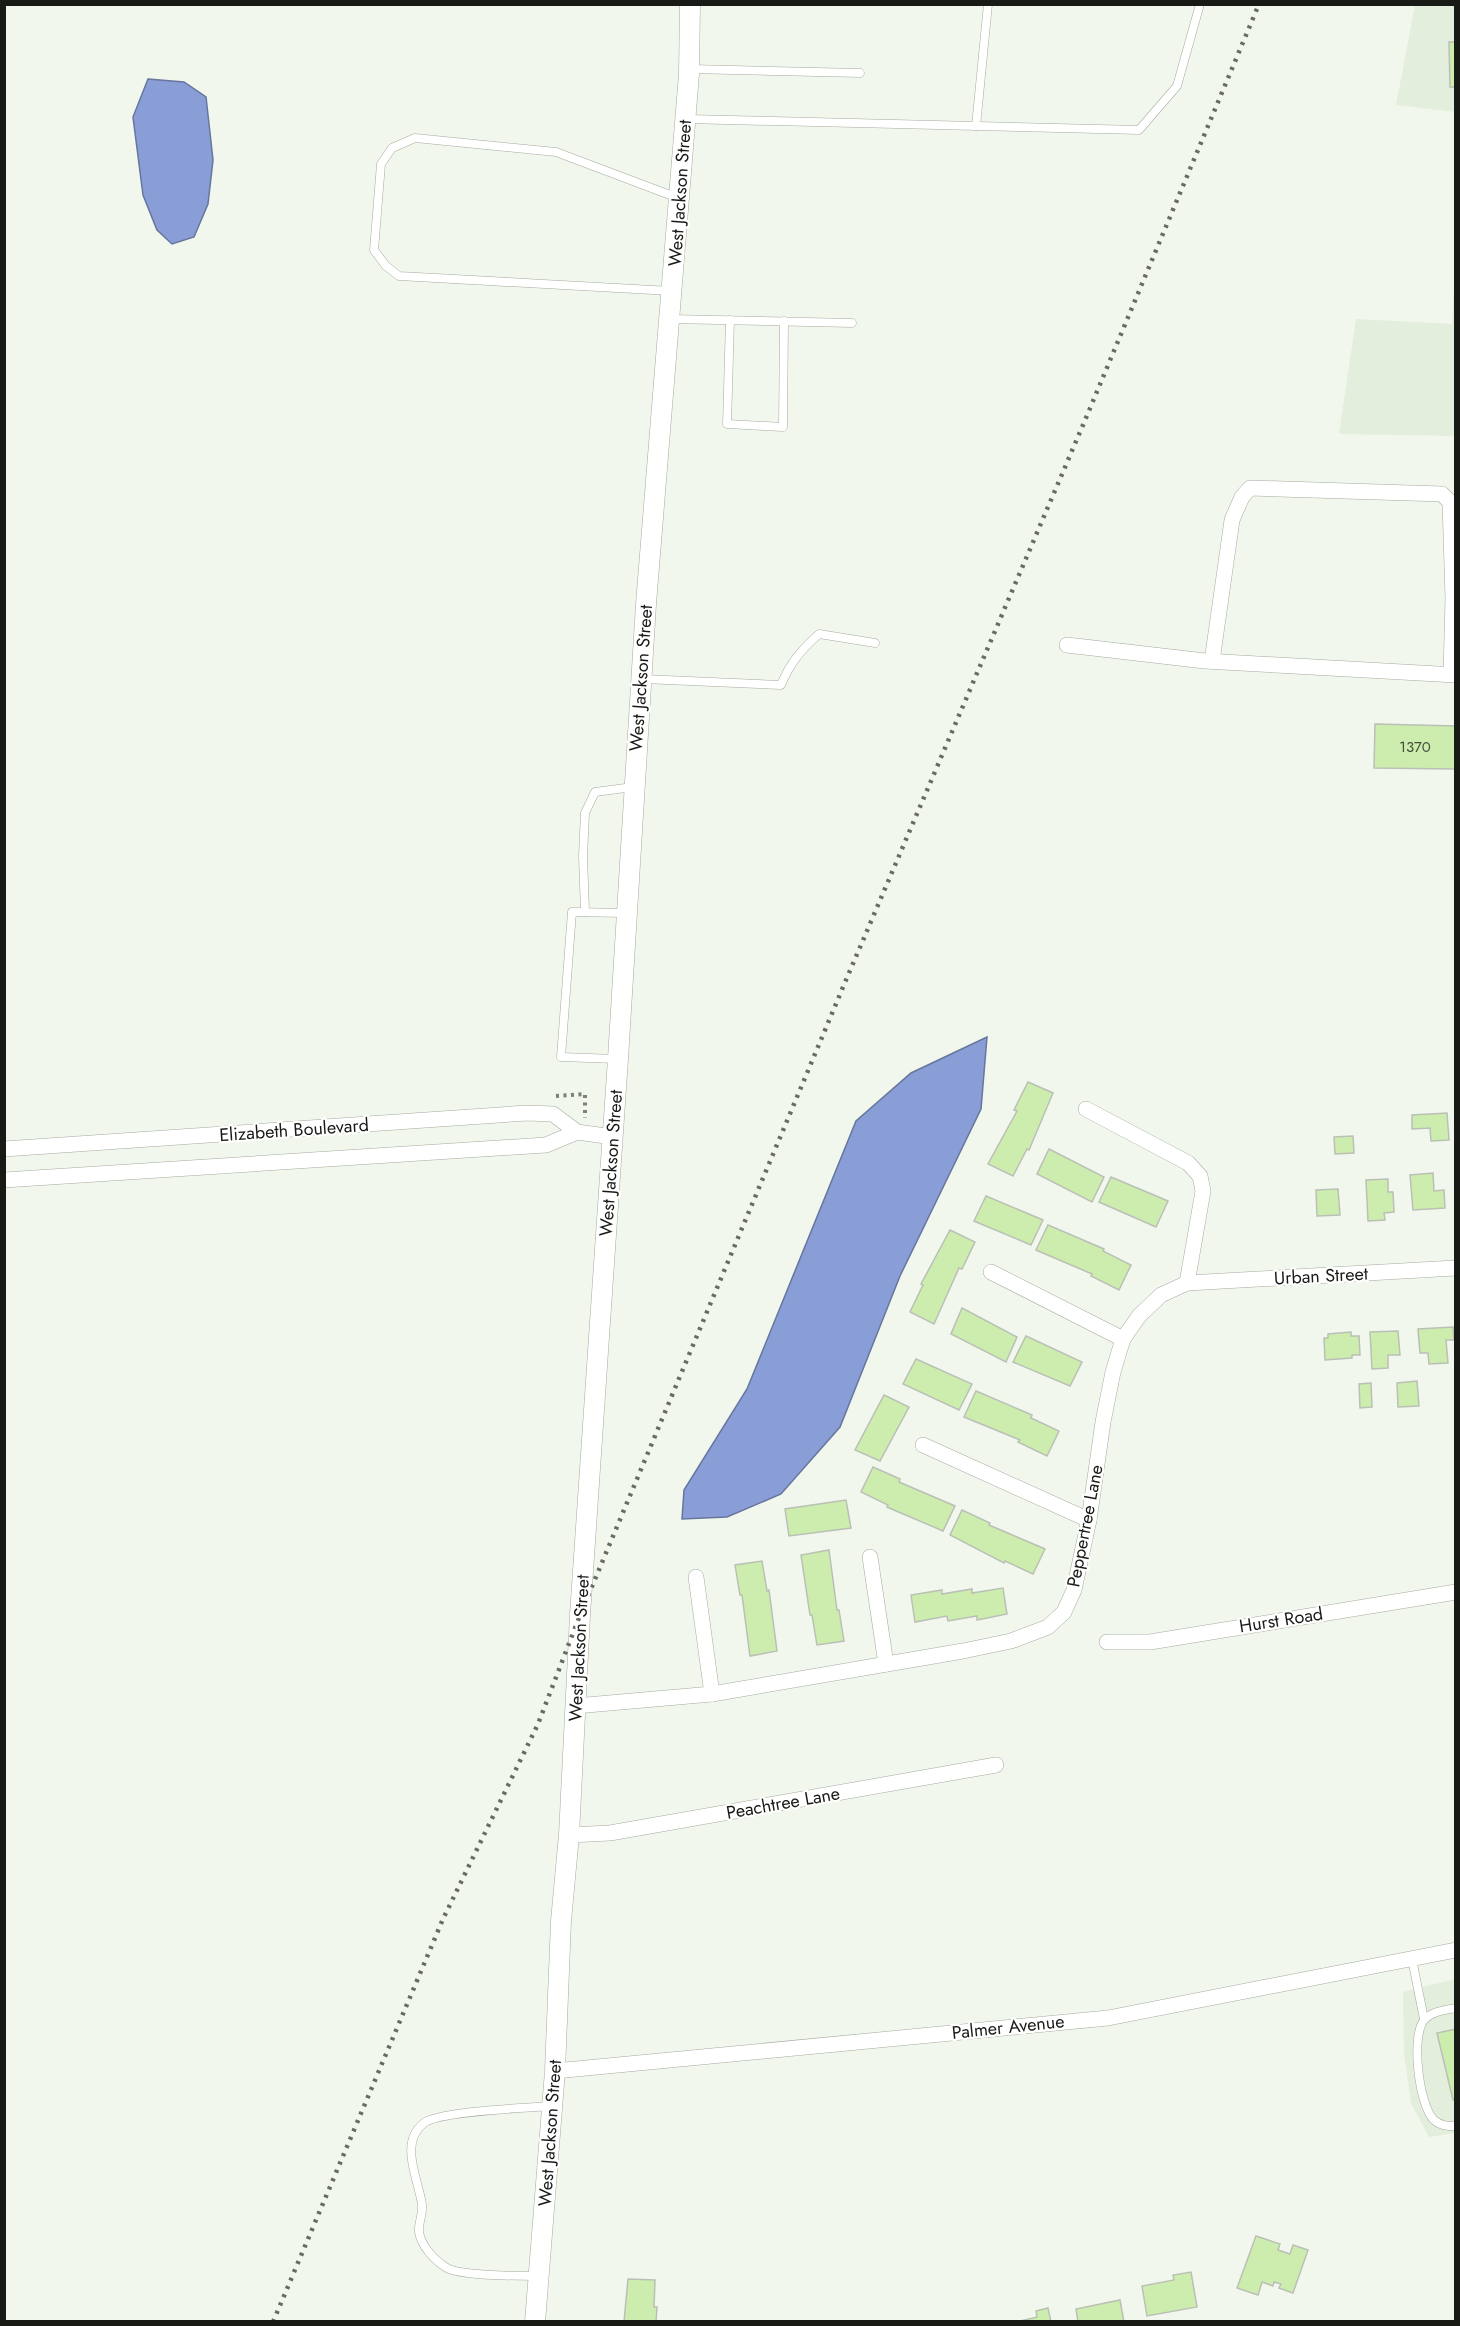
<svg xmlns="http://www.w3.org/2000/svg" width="1460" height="2326" font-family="Jost,sans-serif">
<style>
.built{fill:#e4eedc}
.water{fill:#899dd7;stroke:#67769d;stroke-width:1.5}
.building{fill:#cdedaf;stroke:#bac0b5;stroke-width:1.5}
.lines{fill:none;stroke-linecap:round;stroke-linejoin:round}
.service-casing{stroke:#a6aba1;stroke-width:9}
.minor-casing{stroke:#a6aba1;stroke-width:16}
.tertiary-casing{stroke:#a6aba1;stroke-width:21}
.path{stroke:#7b7f78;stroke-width:4;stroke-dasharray:3 4.5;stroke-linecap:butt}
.service{stroke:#fff;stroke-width:8}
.minor{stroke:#fff;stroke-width:15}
.tertiary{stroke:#fff;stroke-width:20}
.rail{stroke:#686b64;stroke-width:4.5;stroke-dasharray:3 6;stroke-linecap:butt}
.labels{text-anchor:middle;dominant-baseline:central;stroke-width:4.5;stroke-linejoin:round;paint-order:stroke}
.number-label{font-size:15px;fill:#454f3c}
.street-label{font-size:18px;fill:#181a16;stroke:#fff}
</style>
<rect width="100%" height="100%" fill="#f1f7ec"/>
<!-- built -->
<g class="built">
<polygon points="1415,5 1455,5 1455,112 1396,105"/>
<polygon points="1455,259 1455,436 1339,434 1356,319 1452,324"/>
<polygon points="1455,1979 1455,2133 1429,2137 1411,2103 1404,2053 1403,1992"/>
</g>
<!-- water -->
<g class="water">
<polygon points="148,79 184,82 206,97 213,160 208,204 194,237 172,244 157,230 143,195 133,117"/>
<polygon points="987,1037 981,1109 900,1276 840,1427 781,1494 727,1517 682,1519 684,1490 747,1389 856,1121 911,1073"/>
</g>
<!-- building -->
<g class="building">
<polygon points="1449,42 1456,42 1456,87 1450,87"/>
<polygon points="1375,724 1456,726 1456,769 1374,768"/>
<polygon points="1028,1082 1053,1093 1029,1150 1027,1149 1013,1176 988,1164 1017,1111 1014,1110"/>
<polygon points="1447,1113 1449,1140 1431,1141 1430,1128 1412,1129 1412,1115"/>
<polygon points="1353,1136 1354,1153 1335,1154 1334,1137"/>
<polygon points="1049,1149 1104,1177 1092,1202 1037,1174"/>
<polygon points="1433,1173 1434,1191 1444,1190 1445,1208 1413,1210 1410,1175"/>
<polygon points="1111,1177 1168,1201 1156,1227 1099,1202"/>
<polygon points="1388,1179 1388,1192 1393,1192 1394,1212 1384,1213 1385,1220 1368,1221 1366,1180"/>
<polygon points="1338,1189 1340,1215 1317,1216 1316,1190"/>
<polygon points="986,1196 1043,1220 1031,1245 974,1221"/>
<polygon points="1048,1225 1104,1249 1103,1251 1131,1265 1119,1290 1091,1276 1092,1274 1036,1250"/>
<polygon points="950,1230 975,1242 962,1269 959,1268 934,1324 910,1312 923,1285 921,1284"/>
<polygon points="962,1308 1017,1337 1006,1362 951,1334"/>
<polygon points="1453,1327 1454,1340 1446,1340 1448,1363 1429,1364 1428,1353 1420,1353 1418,1329"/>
<polygon points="1398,1331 1400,1355 1388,1355 1388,1368 1372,1369 1370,1332"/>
<polygon points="1351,1332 1351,1336 1359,1336 1360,1355 1352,1355 1352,1358 1325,1360 1324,1338 1328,1338 1328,1334"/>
<polygon points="1026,1336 1082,1362 1070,1386 1013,1362"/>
<polygon points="916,1359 972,1384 959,1410 903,1384"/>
<polygon points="1417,1381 1419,1406 1398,1407 1397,1383"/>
<polygon points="1371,1383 1372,1407 1360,1408 1359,1384"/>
<polygon points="976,1391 1032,1415 1031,1418 1059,1431 1047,1456 1018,1442 1020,1440 964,1417"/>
<polygon points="884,1395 909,1407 880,1461 855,1450"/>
<polygon points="873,1467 900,1479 899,1482 955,1506 943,1531 887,1507 888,1505 861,1492"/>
<polygon points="846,1500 851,1528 789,1536 785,1509"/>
<polygon points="962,1510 990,1523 989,1525 1045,1549 1033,1574 1005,1561 1004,1563 950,1535"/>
<polygon points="829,1550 837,1610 839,1610 844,1641 817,1645 812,1615 810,1615 801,1555"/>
<polygon points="762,1561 767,1591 769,1590 777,1651 750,1656 742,1595 740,1595 735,1565"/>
<polygon points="1003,1588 1007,1614 977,1620 977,1616 948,1621 947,1616 915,1622 911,1595 942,1590 942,1594 972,1589 972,1593"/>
<polygon points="1456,2029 1456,2100 1453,2100 1437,2033"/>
<polygon points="1256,2236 1280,2244 1278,2250 1290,2254 1293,2245 1308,2250 1293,2293 1279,2288 1281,2284 1274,2282 1273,2286 1262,2282 1258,2295 1237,2288"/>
<polygon points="1191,2272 1197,2307 1147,2316 1142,2286 1174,2280 1173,2275"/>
<polygon points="628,2279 655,2280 654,2307 657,2307 656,2322 624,2322"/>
<polygon points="1120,2300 1124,2322 1078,2322 1076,2309"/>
<polygon points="1048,2308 1051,2322 1016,2322 1037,2317 1036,2311"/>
</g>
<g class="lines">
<!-- service casing -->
<g class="service-casing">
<g id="service">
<polyline points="690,69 860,73"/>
<polyline points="687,119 1139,130 1177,86 1200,4"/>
<polyline points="976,126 988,4"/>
<polyline points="671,291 399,276 386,266 374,250 381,164 392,148 415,138 556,152 678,198"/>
<polyline points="670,319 852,323"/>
<polyline points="730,320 727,424 783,427 784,321"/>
<path d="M643 679 781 685C790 663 801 650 819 634L875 643"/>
<polyline points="585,912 583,856 585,813 595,792 633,787"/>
<polyline points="617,1059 561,1057 572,912 625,913"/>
<polyline points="1412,1959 1424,2019"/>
<path d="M1456 2008C1446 2010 1433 2011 1425 2019 1410 2034 1419 2106 1434 2120 1441 2126 1447 2126 1456 2126"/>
<path d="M538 2276C519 2276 461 2276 447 2268 435 2261 421 2246 419 2232 418 2224 423 2214 422 2205 419 2180 398 2143 424 2123 439 2111 527 2108 551 2106"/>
</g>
</g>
<!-- minor casing -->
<g class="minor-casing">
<g id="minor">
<polyline points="1067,645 1205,661 1456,675"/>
<polyline points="1212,661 1232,520 1242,497 1250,488 1442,494 1450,502 1453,598 1451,674"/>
<polyline points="4,1149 527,1113 553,1114 577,1132"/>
<polyline points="4,1180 546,1145 577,1132 613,1137"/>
<polyline points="991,1272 1123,1339"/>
<polyline points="1187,1283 1456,1268"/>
<polyline points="923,1445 1089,1520"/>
<polyline points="870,1557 886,1664"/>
<polyline points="696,1577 712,1694"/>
<polyline points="1107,1642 1150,1642 1456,1592"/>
<polyline points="575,1706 712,1694 963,1651 1011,1641 1048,1627 1064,1612 1074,1590 1089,1520 1103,1422 1113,1372 1123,1339 1139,1316 1161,1295 1187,1283 1203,1191 1200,1176 1188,1163 1086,1109"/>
<polyline points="569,1835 610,1833 996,1765"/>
<polyline points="555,2071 1108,2018 1456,1950"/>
</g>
</g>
<!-- tertiary casing -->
<g class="tertiary-casing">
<polyline id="tertiary" points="535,2322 555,2071 561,1921 569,1835 580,1615 618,1059 646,604 689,74 690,4"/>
</g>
<!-- path -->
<polyline class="path" points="556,1096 585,1094 585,1118"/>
<!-- service -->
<use href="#service" class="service"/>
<!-- minor -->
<use href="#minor" class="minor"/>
<!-- tertiary -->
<use href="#tertiary" class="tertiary"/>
<!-- rail -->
<polyline class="rail" points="273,2322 443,1919 538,1724 580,1615 846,980 1083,425 1259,4"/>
</g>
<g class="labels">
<!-- number labels -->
<g class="number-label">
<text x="1415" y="747">1370</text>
</g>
<!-- street labels -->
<g class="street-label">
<text transform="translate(680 193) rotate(-86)">West Jackson Street</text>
<text transform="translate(641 678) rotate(-86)">West Jackson Street</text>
<text transform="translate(294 1130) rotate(-4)">Elizabeth Boulevard</text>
<text transform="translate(611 1163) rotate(-86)">West Jackson Street</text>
<text transform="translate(1321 1276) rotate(-3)">Urban Street</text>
<text transform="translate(1085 1526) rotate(-79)">Peppertree Lane</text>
<text transform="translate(1281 1620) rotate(-9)">Hurst Road</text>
<text transform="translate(579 1648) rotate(-87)">West Jackson Street</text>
<text transform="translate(783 1803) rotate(-10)">Peachtree Lane</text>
<text transform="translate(1008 2027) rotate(-6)">Palmer Avenue</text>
<text transform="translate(550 2133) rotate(-86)">West Jackson Street</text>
</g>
</g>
<!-- border -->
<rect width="1460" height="2326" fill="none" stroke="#181a16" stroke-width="12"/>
</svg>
